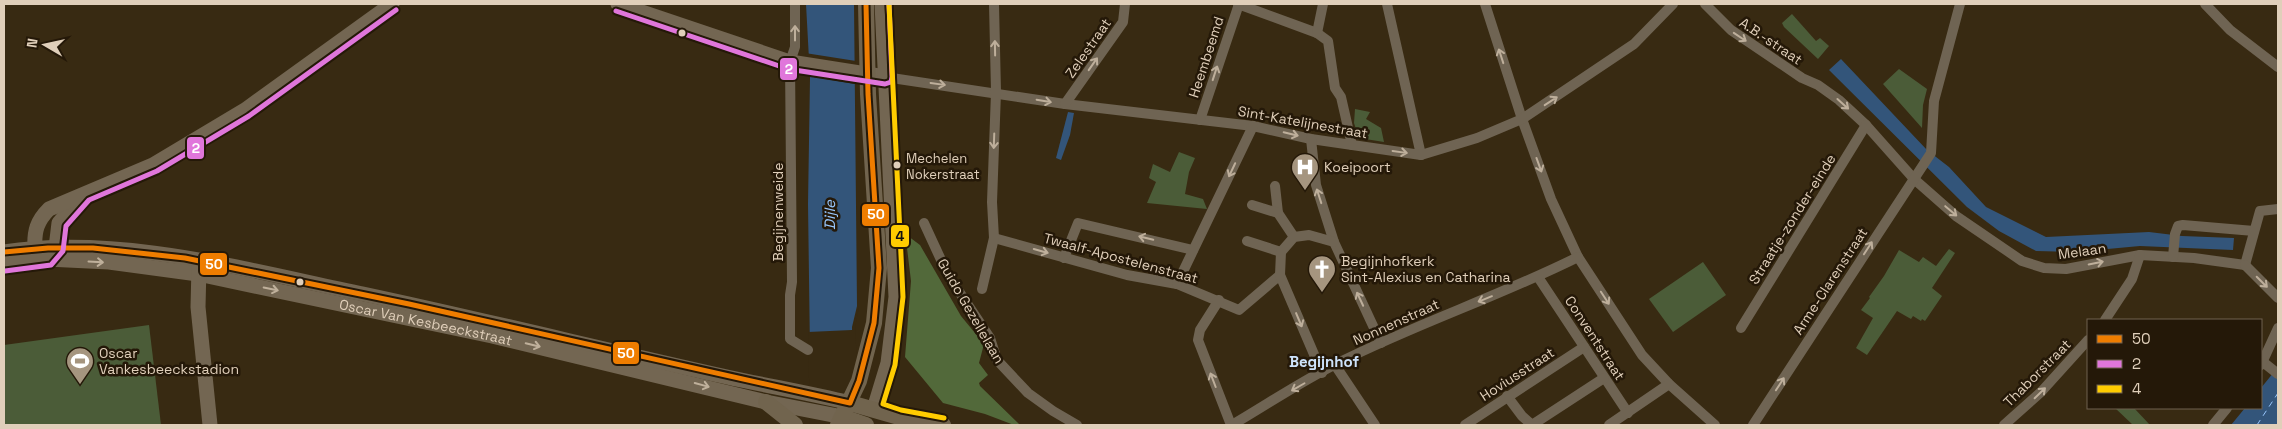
<svg xmlns="http://www.w3.org/2000/svg" width="2282" height="429" font-family="'Space Grotesk',sans-serif">
<style>
.green{fill:#4b5c38}
.forest{fill:#52693a}
.water{fill:#33557a}
.pier{fill:#382a12}
.lines{fill:none;stroke-linecap:round;stroke-linejoin:round}
.ferry{stroke:#98c6fc;stroke-width:1;stroke-dasharray:6 5;stroke-linecap:butt}
.street{stroke:#6f6453;stroke-width:10}
.secondary{stroke:#736652;stroke-width:15}
.primary{stroke:#71644e;stroke-width:16}
.bus-1-casing{stroke:#241808;stroke-width:9}
.bus-2-casing{stroke:#241808;stroke-width:9}
.bus-3-casing{stroke:#241808;stroke-width:9}
.bus-1{stroke:#ef7d00;stroke-width:5}
.bus-2{stroke:#e076db;stroke-width:5}
.bus-3{stroke:#fc0;stroke-width:5}
.oneway{stroke:#beaf9b}
.oneway2{stroke:#bfb09b}
.bus-dot{fill:#e0cfba;stroke:#241808;stroke-width:2}
.labels{text-anchor:middle;dominant-baseline:central;stroke-width:5;stroke-linejoin:round;paint-order:stroke}
.bus-label{font-size:13px;fill:#e0cfba;stroke:#241808;text-anchor:start}
.street-label{font-size:14px;fill:#e0cfba;stroke:#241808}
.poi-label{font-size:14px;fill:#e0cfba;stroke:#241808;text-anchor:start}
.water-label{font-size:15px;font-style:italic;fill:#98c6fc;stroke:#241808}
.neighbourhood-label{font-size:15px;font-weight:bold;fill:#cee3fb;stroke:#241808}
.line-badge{stroke:#241808;stroke-width:2}
.badge-label{font-size:14px;text-anchor:middle;font-weight:bold;fill:#fff}
.pale-badge-label{font-size:14px;text-anchor:middle;font-weight:bold;fill:#111}
</style>
<rect width="100%" height="100%" fill="#382a12"/>
<!-- green -->
<g class="green">
<polygon points="1792,14 1816,41 1820,38 1829,46 1818,59 1784,27 1782,23"/>
<polygon points="1899,69 1927,89 1923,105 1922,128 1883,84"/>
<polygon points="1355,109 1370,112 1366,119 1381,128 1384,142 1359,138 1354,123"/>
<polygon points="1179,152 1195,158 1189,172 1185,194 1203,199 1207,209 1147,203 1156,182 1149,178 1153,164 1170,172"/>
<polygon points="1949,249 1955,253 1932,288 1942,296 1925,321 1922,319 1921,321 1913,316 1911,319 1897,311 1867,355 1856,348 1873,318 1861,310 1870,298 1869,297 1884,276 1899,250 1919,262 1923,257 1936,266"/>
<polygon points="1703,262 1726,295 1673,332 1649,299"/>
<polygon points="149,325 161,425 4,425 4,345"/>
<polygon points="2115,408 2134,408 2150,425 2133,425"/>
</g>
<!-- forest -->
<polygon class="forest" points="908,236 920,245 961,316 984,344 979,363 988,375 979,383 980,386 1020,425 1014,425 985,414 943,403 905,357 911,281 907,248"/>
<!-- water -->
<g class="water">
<polygon points="806,4 854,4 857,306 852,327 859,425 811,425 808,204 810,78"/>
<polygon points="1841,59 1927,150 1949,167 1986,207 2046,237 2149,232 2182,236 2234,238 2233,250 2140,246 2075,252 2036,251 1999,231 1967,207 1829,70"/>
<polygon points="1068,112 1074,113 1070,135 1061,160 1056,158"/>
<polygon points="2278,367 2278,425 2231,425 2245,408 2261,408 2261,388"/>
</g>
<!-- pier -->
<g class="pier">
<polygon points="805,53 856,61 855,84 808,76"/>
<polygon points="859,306 855,328 861,425 810,425 808,332 852,330"/>
</g>
<g class="lines">
<!-- ferry -->
<polyline class="ferry" points="2257,425 2278,393"/>
<!-- street -->
<g class="street">
<polyline points="795,4 795,47 790,62 792,282 790,295 790,339 808,350"/>
<polyline points="1238,4 1317,33 1328,41 1335,88 1341,97 1352,145"/>
<polyline points="1387,4 1421,155"/>
<polyline points="1485,4 1522,119 1551,199 1578,257 1642,355 1669,384 1715,425"/>
<polyline points="1705,4 1731,30 1802,78 1818,85 1839,100 1866,125 1914,179 1956,216 2022,261 2044,268 2066,269 2140,255 2194,258 2245,265"/>
<polyline points="2205,4 2230,30 2278,67"/>
<polyline points="1317,33 1323,4"/>
<polyline points="885,77 1065,104 1253,126 1311,139 1421,155 1477,138 1522,119 1634,44 1673,4"/>
<polyline points="1065,104 1123,22 1125,4"/>
<polyline points="1200,120 1239,4"/>
<polyline points="1311,139 1316,185 1334,242 1381,343"/>
<polyline points="1275,186 1278,213"/>
<polyline points="1252,205 1278,213 1294,237"/>
<polyline points="924,223 948,275 990,338 997,360 1028,393 1053,411 1077,425"/>
<polyline points="994,238 1127,275 1177,284 1239,310 1280,275"/>
<polyline points="1247,241 1281,252"/>
<polyline points="2173,257 2175,234 2178,226 2183,225 2254,231"/>
<polyline points="1064,258 1078,223 1193,250"/>
<polyline points="2245,265 2260,211 2278,209"/>
<polyline points="2245,265 2278,298"/>
<polyline points="1538,277 1628,413"/>
<polyline points="1177,284 1253,126"/>
<polyline points="982,289 994,238 992,202 996,92 994,4"/>
<polyline points="1219,300 1200,330 1198,340 1231,425"/>
<polyline points="2105,320 2132,279 2140,255"/>
<polyline points="1741,328 1866,125"/>
<polyline points="2263,362 2278,374"/>
<polyline points="1335,365 1375,425"/>
<polyline points="2261,365 2278,328"/>
<polyline points="1322,373 1280,275 1281,252 1294,237 1309,235 1334,242"/>
<polyline points="1507,396 1522,416 1532,425 1604,378"/>
<path d="M1232 425C1268 404 1303 380 1340 362 1418 323 1500 296 1578 257"/>
<polyline points="1465,425 1584,347"/>
<polyline points="1609,425 1669,384"/>
<polyline points="1753,425 1931,153 1934,101 1960,4"/>
<polyline points="2004,425 2041,392 2088,340"/>
<polyline points="2213,425 2227,408"/>
</g>
<!-- secondary -->
<g class="secondary">
<polyline points="618,4 790,62 879,76"/>
<path d="M4 252C120 234 250 271 363 294 485 320 605 350 727 377 768 386 809 393 850 403"/>
<polyline points="51,254 56,248 59,223 79,200"/>
<path d="M42 255 35 248C34 231 37 221 49 209L153 165 245 110 392 4"/>
<path id="s1" d="M4 264 47 259 109 262 198 274 492 336 766 402 843 417"/>
<polyline points="199,266 198,307 210,425"/>
<polyline points="874,409 888,363 896,297 882,4"/>
</g>
<!-- primary -->
<g class="primary">
<polyline points="766,402 795,425"/>
<polyline points="850,403 899,417 943,425"/>
<polyline points="843,417 866,425"/>
<polyline points="838,425 859,381 874,323 879,268 868,94 866,4"/>
</g>
<!-- bus-1 casing -->
<g class="bus-1-casing">
<polyline id="bus-1" points="4,252 48,248 93,248 185,258 409,304 850,403 859,381 874,323 879,268 868,94 866,4"/>
</g>
<!-- bus-2 casing -->
<g class="bus-2-casing">
<g id="bus-2">
<polyline points="616,11 788,69 885,84 891,82 892,77 889,4"/>
<polyline points="5,271 51,265 63,251 66,226 89,200 157,171 249,116 396,10"/>
</g>
</g>
<!-- bus-3 casing -->
<g class="bus-3-casing">
<polyline id="bus-3" points="889,4 903,297 895,365 883,404 901,410 944,418"/>
</g>
<!-- bus-1 -->
<use href="#bus-1" class="bus-1"/>
<!-- bus-2 -->
<use href="#bus-2" class="bus-2"/>
<!-- bus-3 -->
<use href="#bus-3" class="bus-3"/>
</g>
<!-- one-way arrows -->
<defs><path id="oneway-shaft" d="M-6 0H5M1.5-3L5.5 0L1.5 3" fill="none" stroke-width="1.6" stroke-linecap="round" stroke-linejoin="round" transform="scale(1.25)"/></defs>
<g class="oneway">
<use href="#oneway-shaft" transform="translate(795 33) rotate(-90)"/>
<use href="#oneway-shaft" transform="translate(1740 37) rotate(34)"/>
<use href="#oneway-shaft" transform="translate(995 48) rotate(-91)"/>
<use href="#oneway-shaft" transform="translate(1501 56) rotate(-108)"/>
<use href="#oneway-shaft" transform="translate(1093 64) rotate(-55)"/>
<use href="#oneway-shaft" transform="translate(1215 73) rotate(-72)"/>
<use href="#oneway-shaft" transform="translate(938 84) rotate(8)"/>
<use href="#oneway-shaft" transform="translate(1044 101) rotate(10)"/>
<use href="#oneway-shaft" transform="translate(1551 101) rotate(-33)"/>
<use href="#oneway-shaft" transform="translate(1843 104) rotate(42)"/>
<use href="#oneway-shaft" transform="translate(1291 134) rotate(13)"/>
<use href="#oneway-shaft" transform="translate(994 141) rotate(92)"/>
<use href="#oneway-shaft" transform="translate(1400 152) rotate(8)"/>
<use href="#oneway-shaft" transform="translate(1539 165) rotate(70)"/>
<use href="#oneway-shaft" transform="translate(1232 170) rotate(115)"/>
<use href="#oneway-shaft" transform="translate(1319 196) rotate(-108)"/>
<use href="#oneway-shaft" transform="translate(1951 211) rotate(40)"/>
<use href="#oneway-shaft" transform="translate(1146 238) rotate(-166)"/>
<use href="#oneway-shaft" transform="translate(1868 248) rotate(-57)"/>
<use href="#oneway-shaft" transform="translate(1041 251) rotate(16)"/>
<use href="#oneway-shaft" transform="translate(2096 263) rotate(-11)"/>
<use href="#oneway-shaft" transform="translate(2262 282) rotate(45)"/>
<use href="#oneway-shaft" transform="translate(1605 298) rotate(57)"/>
<use href="#oneway-shaft" transform="translate(1360 299) rotate(-115)"/>
<use href="#oneway-shaft" transform="translate(1485 299) rotate(158)"/>
<use href="#oneway-shaft" transform="translate(1299 320) rotate(67)"/>
<use href="#oneway-shaft" transform="translate(1213 380) rotate(-111)"/>
<use href="#oneway-shaft" transform="translate(1780 384) rotate(-57)"/>
<use href="#oneway-shaft" transform="translate(1298 387) rotate(150)"/>
<use href="#oneway-shaft" transform="translate(2040 393) rotate(-44)"/>
</g>
<g class="oneway2">
<use href="#oneway-shaft" transform="translate(96 262) rotate(3)"/>
<use href="#oneway-shaft" transform="translate(271 289) rotate(12)"/>
<use href="#oneway-shaft" transform="translate(533 345) rotate(13)"/>
<use href="#oneway-shaft" transform="translate(702 385) rotate(15)"/>
</g>
<!-- icons -->
<defs>
<g id="hospital-pin" transform="scale(1.4375)"><path d="M0 17L-7.5 6A9.5 9.5 0 1 1 7.5 6Z" fill="#a5957f" stroke="#241808"/><path d="M-5-5h3v3.5h4V-5h3V5h-3V1.5h-4V5h-3Z" fill="#fff"/></g>
<g id="church-pin" transform="scale(1.4375)"><path d="M0 17L-7.5 6A9.5 9.5 0 1 1 7.5 6Z" fill="#a5957f" stroke="#241808"/><path d="M-1.2-6h2.4v3.5h3.3v2.4h-3.3V6h-2.4V-.1h-3.3v-2.4h3.3Z" fill="#fff"/></g>
<g id="stadium-pin" transform="scale(1.4375)"><path d="M0 17L-7.5 6A9.5 9.5 0 1 1 7.5 6Z" fill="#a5957f" stroke="#241808"/><path d="M0-5a6.5 5 0 1 0 0 10a6.5 5 0 1 0 0-10ZM-3.5-1.8h7v3.6h-7Z" fill="#fff"/></g>
</defs>
<g fill-rule="evenodd">
<use href="#hospital-pin" x="1305" y="167"/>
<use href="#church-pin" x="1322" y="269"/>
<use href="#stadium-pin" x="80" y="361"/>
</g>
<!-- markers -->
<g class="bus-dot">
<circle cx="682" cy="33" r="4.5"/>
<circle cx="897" cy="165" r="4.5"/>
<circle cx="300" cy="282" r="4.5"/>
</g>
<g class="labels">
<!-- bus labels -->
<g class="bus-label">
<text x="906" y="158">Mechelen<tspan x="906" dy="16">Nokerstraat</tspan></text>
</g>
<!-- street labels -->
<g class="street-label">
<text transform="translate(1771 41) rotate(34)">A.B.-straat</text>
<text transform="translate(1088 48) rotate(-55)">Zelestraat</text>
<text transform="translate(1206 57) rotate(-72)">Heembeemd</text>
<text transform="translate(1303 122) rotate(10)">Sint-Katelijnestraat</text>
<text transform="translate(778 212) rotate(-90)">Begijnenweide</text>
<text transform="translate(1792 219) rotate(-58)">Straatje-zonder-einde</text>
<text transform="translate(2082 251) rotate(-8)">Melaan</text>
<text transform="translate(1121 258) rotate(15)">Twaalf-Apostelenstraat</text>
<text transform="translate(1830 281) rotate(-57)">Arme-Clarenstraat</text>
<text transform="translate(971 311) rotate(60)">Guido Gezellelaan</text>
<text stroke="none"><textPath href="#s1" startOffset="428">Oscar Van Kesbeeckstraat</textPath></text>
<text transform="translate(1396 322) rotate(-24)">Nonnenstraat</text>
<text transform="translate(1595 338) rotate(57)">Conventstraat</text>
<text transform="translate(2037 373) rotate(-45)">Thaborstraat</text>
<text transform="translate(1517 374) rotate(-33)">Hoviusstraat</text>
</g>
<!-- poi labels -->
<g class="poi-label">
<text x="1324" y="167">Koeipoort</text>
<text x="1341" y="261">Begijnhofkerk<tspan x="1341" dy="16">Sint-Alexius en Catharina</tspan></text>
<text x="99" y="353">Oscar<tspan x="99" dy="16">Vankesbeeckstadion</tspan></text>
</g>
<!-- water labels -->
<g class="water-label">
<text transform="translate(829 215) rotate(-90)">Dijle</text>
</g>
<!-- neighbourhood labels -->
<g class="neighbourhood-label">
<text x="1324" y="361">Begijnhof</text>
</g>
</g>
<g class="line-badge">
<rect x="779" y="57" width="19" height="24" rx="5" fill="#e076db"/>
<rect x="186" y="136" width="19" height="24" rx="5" fill="#e076db"/>
<rect x="861" y="203" width="29" height="24" rx="5" fill="#ef7d00"/>
<rect x="890" y="224" width="20" height="24" rx="5" fill="#fc0"/>
<rect x="199" y="252" width="29" height="24" rx="5" fill="#ef7d00"/>
<rect x="612" y="341" width="28" height="24" rx="5" fill="#ef7d00"/>
</g>
<g class="badge-label">
<text x="789" y="74">2</text>
<text x="196" y="153">2</text>
<text x="876" y="219">50</text>
<text x="214" y="269">50</text>
<text x="626" y="358">50</text>
</g>
<g class="pale-badge-label">
<text x="900" y="241">4</text>
</g>
<!-- border -->
<rect width="2282" height="429" fill="none" stroke="#e0cfba" stroke-width="10"/>
<!-- legend -->
<rect x="2087" y="319" width="175" height="90" fill="#241808" stroke="#6f614f"/>
<rect x="2097" y="335" width="25" height="8" fill="#ef7d00" stroke="#6f614f"/>
<text x="2132" y="344" font-size="15" fill="#e0cfba">50</text>
<rect x="2097" y="360" width="25" height="8" fill="#e076db" stroke="#6f614f"/>
<text x="2132" y="369" font-size="15" fill="#e0cfba">2</text>
<rect x="2097" y="385" width="25" height="8" fill="#ffcc00" stroke="#6f614f"/>
<text x="2132" y="394" font-size="15" fill="#e0cfba">4</text>
<!-- north arrow -->
<g transform="translate(45 45) rotate(279)" stroke="#241808" stroke-width="4" paint-order="stroke">
<path d="M0-4L9 19L0 12L-9 19Z" fill="#e0cfba"/>
<text y="-8" font-size="14" font-weight="bold" text-anchor="middle" fill="#e0cfba">N</text>
</g>
</svg>
